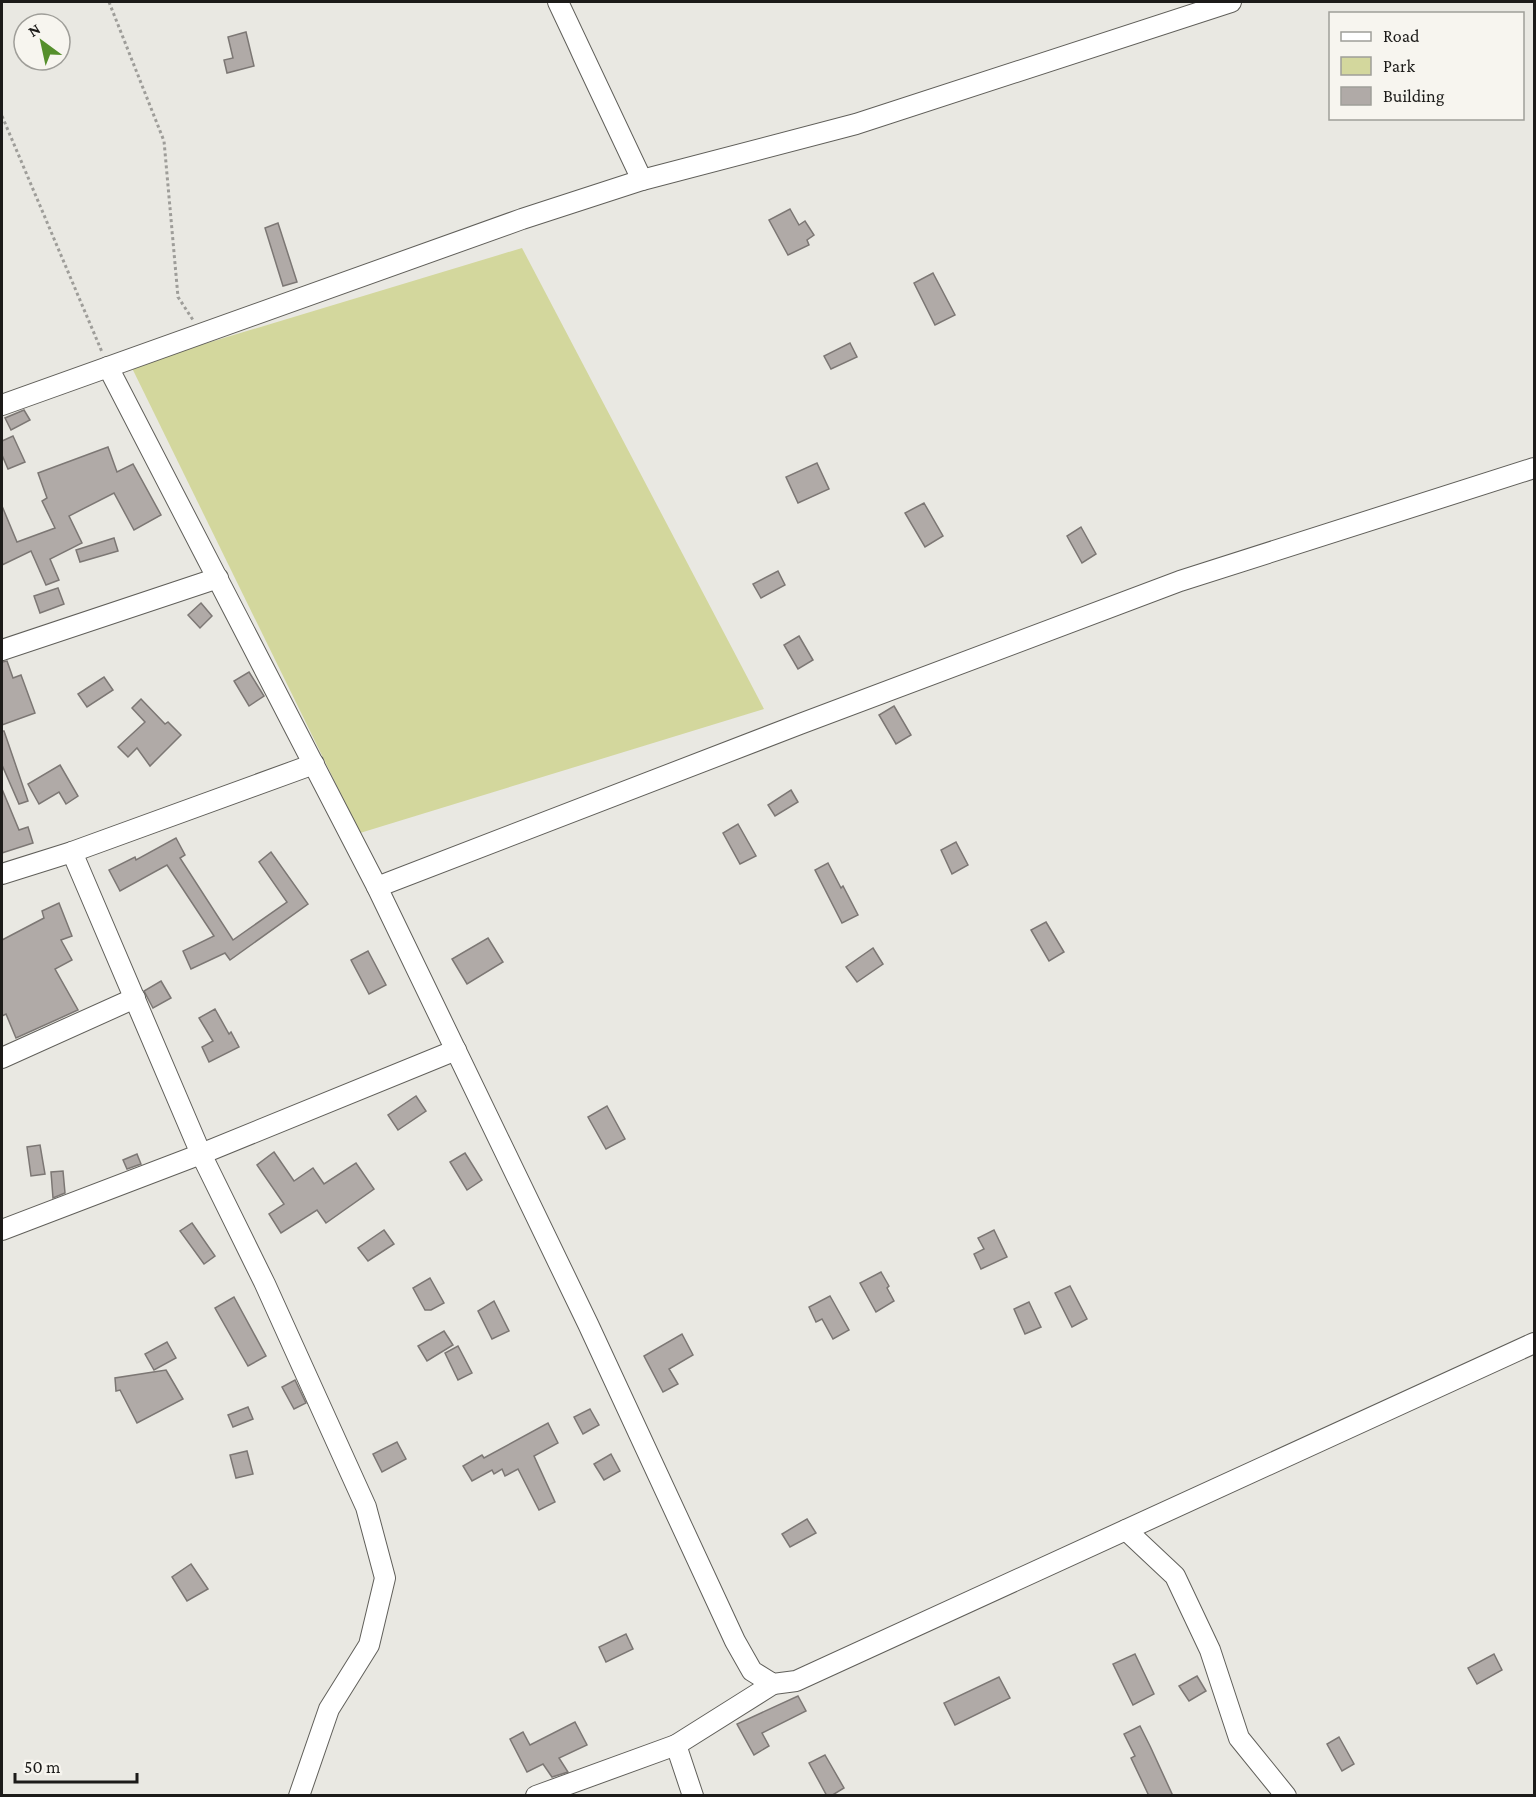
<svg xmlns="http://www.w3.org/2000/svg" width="1536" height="1797" font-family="'Crimson Pro',serif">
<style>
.green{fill:#d3d79d}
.building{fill:#b0aaa7;stroke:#7c7774;stroke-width:1.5}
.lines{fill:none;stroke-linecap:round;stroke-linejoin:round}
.minor-casing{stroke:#605f5a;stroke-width:22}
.path{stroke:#9e9d99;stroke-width:3;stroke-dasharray:3 3;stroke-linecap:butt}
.minor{stroke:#fff;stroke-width:20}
</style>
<rect width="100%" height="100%" fill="#e9e8e2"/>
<!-- green -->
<polygon class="green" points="522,248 764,709 360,833 131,366"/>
<!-- building -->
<g class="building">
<polygon points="246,32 254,66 227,73 224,60 233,58 228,37"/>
<polygon points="790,209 799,225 805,221 814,235 807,240 809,245 788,255 769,220"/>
<polygon points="278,223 297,282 283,286 265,228"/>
<polygon points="933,273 955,315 935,325 914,283"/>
<polygon points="850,343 857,357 831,369 824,356"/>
<polygon points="24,410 30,420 11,430 5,418"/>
<polygon points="13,436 25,462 8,469 2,455 2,441"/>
<polygon points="108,447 117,472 133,464 161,515 134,530 114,493 69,516 82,543 50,559 59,580 46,585 31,551 2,565 2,506 17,542 55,528 42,501 47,498 38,473"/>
<polygon points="817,463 829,489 798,503 786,477"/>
<polygon points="924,503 943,536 925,547 905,513"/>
<polygon points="1081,527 1096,554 1082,563 1067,536"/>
<polygon points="114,538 118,551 80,562 76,550"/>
<polygon points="778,571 785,585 761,598 753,584"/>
<polygon points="58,588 64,604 40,613 34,596"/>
<polygon points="201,603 212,616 200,628 188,615"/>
<polygon points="799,636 813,660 798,669 784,645"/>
<polygon points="7,661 13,678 21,675 35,713 2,725 2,662"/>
<polygon points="249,672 264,696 249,706 234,681"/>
<polygon points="104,677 113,690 87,707 78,694"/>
<polygon points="141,699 165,724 168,722 181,735 150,766 137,748 128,757 118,747 145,722 132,708"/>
<polygon points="894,706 911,735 896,744 879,715"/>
<polygon points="2,731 4,731 28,801 19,804 2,765"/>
<polygon points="60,765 78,796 66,804 59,792 39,804 28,784"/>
<polygon points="2,789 19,830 28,827 33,843 2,853"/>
<polygon points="791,790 798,802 775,816 768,805"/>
<polygon points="738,824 756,856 740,864 723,833"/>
<polygon points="176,838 185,855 180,858 233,940 287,902 259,862 271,852 308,904 230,960 225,953 191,969 183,951 214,936 167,865 120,891 109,870 135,857 136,860"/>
<polygon points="956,842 968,865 952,874 941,850"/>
<polygon points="828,863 841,888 843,886 858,915 842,923 815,870"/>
<polygon points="59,903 72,936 61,940 72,960 55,969 78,1010 16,1038 6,1014 2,1016 2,940 44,918 42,911"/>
<polygon points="1046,922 1064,952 1049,961 1031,930"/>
<polygon points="488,938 503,962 467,984 452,959"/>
<polygon points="873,948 883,964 857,982 846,967"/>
<polygon points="368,951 386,985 369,994 351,960"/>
<polygon points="161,981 171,998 153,1008 144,991"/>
<polygon points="215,1009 229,1034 231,1032 239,1047 209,1062 202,1047 213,1041 199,1018"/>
<polygon points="416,1096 426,1111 398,1130 388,1115"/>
<polygon points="607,1106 625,1139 606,1149 588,1117"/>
<polygon points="40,1145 45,1174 31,1176 27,1147"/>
<polygon points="274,1152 294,1181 313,1168 324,1184 356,1163 374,1189 326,1223 317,1210 281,1233 269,1214 284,1204 257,1165"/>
<polygon points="465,1153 482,1180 467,1190 450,1162"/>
<polygon points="137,1154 141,1164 127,1169 123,1160"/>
<polygon points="63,1171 65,1193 53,1198 51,1172"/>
<polygon points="192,1223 215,1256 204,1264 180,1231"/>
<polygon points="384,1230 394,1244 368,1261 358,1248"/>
<polygon points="994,1230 1007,1257 981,1269 974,1254 984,1249 978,1238"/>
<polygon points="881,1272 889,1286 887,1288 894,1301 876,1312 860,1283"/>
<polygon points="430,1278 444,1303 431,1310 425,1310 413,1288"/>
<polygon points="1070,1286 1087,1319 1072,1327 1055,1293"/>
<polygon points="830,1296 849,1330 833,1339 822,1319 816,1322 809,1307"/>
<polygon points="234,1297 266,1356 248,1366 215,1308"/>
<polygon points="494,1301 509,1331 492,1339 478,1311"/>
<polygon points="1029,1302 1041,1327 1025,1334 1014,1309"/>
<polygon points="444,1331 453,1345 427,1361 418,1346"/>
<polygon points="682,1334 693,1355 669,1369 678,1384 663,1392 644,1356"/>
<polygon points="167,1342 176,1358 154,1370 145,1354"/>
<polygon points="458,1346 472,1373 458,1380 445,1353"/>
<polygon points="166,1370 183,1399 137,1423 120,1390 116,1391 115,1378"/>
<polygon points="295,1380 306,1403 294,1409 282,1387"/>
<polygon points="248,1407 253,1419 233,1427 228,1415"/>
<polygon points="590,1409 599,1425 583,1434 574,1417"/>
<polygon points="548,1423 558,1443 534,1456 555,1502 539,1510 518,1469 505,1476 502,1469 494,1474 492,1470 472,1481 463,1466 482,1455 484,1458"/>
<polygon points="397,1442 406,1459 382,1472 373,1454"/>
<polygon points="247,1451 253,1474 236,1478 230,1455"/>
<polygon points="611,1454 620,1471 604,1480 594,1464"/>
<polygon points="807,1519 816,1533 790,1547 782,1534"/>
<polygon points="191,1564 208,1589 187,1601 172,1577"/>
<polygon points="626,1634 633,1649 606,1662 599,1647"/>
<polygon points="1135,1654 1154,1694 1133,1705 1113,1664"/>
<polygon points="1494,1654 1502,1670 1477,1684 1468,1668"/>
<polygon points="1197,1676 1206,1691 1189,1701 1179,1686"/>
<polygon points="999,1677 1010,1698 955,1725 944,1703"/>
<polygon points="798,1696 806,1711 762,1733 769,1746 754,1755 737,1724"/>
<polygon points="575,1722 587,1745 559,1758 568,1772 552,1777 543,1764 527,1772 510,1739 523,1732 530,1745"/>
<polygon points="1140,1726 1150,1746 1173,1796 1149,1796 1131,1758 1135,1756 1124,1734"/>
<polygon points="1339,1737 1354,1764 1342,1771 1327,1744"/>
<polygon points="825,1755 844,1788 831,1796 827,1796 809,1763"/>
</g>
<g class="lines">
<!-- minor casing -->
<g class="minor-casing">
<g id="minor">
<polyline points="558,2 642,180"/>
<polyline points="108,367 377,887 588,1324 735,1641 752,1671 773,1684 796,1681 1534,1343"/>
<polyline points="2,405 522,219 642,180 856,124 1231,2"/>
<polyline points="2,650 218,578"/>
<polyline points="72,852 201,1154 265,1284 366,1507 385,1578 369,1645 329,1709 299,1796"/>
<polyline points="2,874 72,852 314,764"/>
<polyline points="377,887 800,724 1180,581 1534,468"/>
<polyline points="2,1058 135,998"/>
<polyline points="2,1230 201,1154 456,1050"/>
<polyline points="1126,1530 1175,1576 1210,1650 1239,1738 1286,1796"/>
<polyline points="536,1796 676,1745"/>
<polyline points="693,1796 676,1745 773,1684"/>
</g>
</g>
<!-- path -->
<g class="path">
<polyline points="109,2 164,141 178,297 193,320"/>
<polyline points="2,116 102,352"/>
</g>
<!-- minor -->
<use href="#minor" class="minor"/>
</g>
<!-- border -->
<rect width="1536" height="1797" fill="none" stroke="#1c1b19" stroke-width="6"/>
<!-- legend -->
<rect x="1329" y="12" width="195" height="108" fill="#f7f5ef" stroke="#9f9e99" stroke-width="1.5"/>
<rect x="1341" y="32" width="30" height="9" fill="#ffffff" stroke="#9f9e99" stroke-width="1.5"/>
<text x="1383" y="42" font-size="18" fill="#1c1b19">Road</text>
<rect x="1341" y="57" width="30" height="18" fill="#d3d79d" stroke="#9f9e99" stroke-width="1.5"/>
<text x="1383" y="72" font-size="18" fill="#1c1b19">Park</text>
<rect x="1341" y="87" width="30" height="18" fill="#b0aaa7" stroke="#9f9e99" stroke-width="1.5"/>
<text x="1383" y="102" font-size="18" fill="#1c1b19">Building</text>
<!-- north arrow -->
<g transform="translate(42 42) rotate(327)"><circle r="28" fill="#f7f5ef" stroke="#9f9e99" stroke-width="1.5"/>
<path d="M0-4.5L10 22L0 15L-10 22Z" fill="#558f2c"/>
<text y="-9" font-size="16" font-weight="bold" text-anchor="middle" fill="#1c1b19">N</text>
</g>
<!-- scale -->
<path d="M15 1773v9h122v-9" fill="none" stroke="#1c1b19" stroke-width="3"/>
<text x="24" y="1773" font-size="18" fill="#1c1b19" stroke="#f7f5ef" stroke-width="4.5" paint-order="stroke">50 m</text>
</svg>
